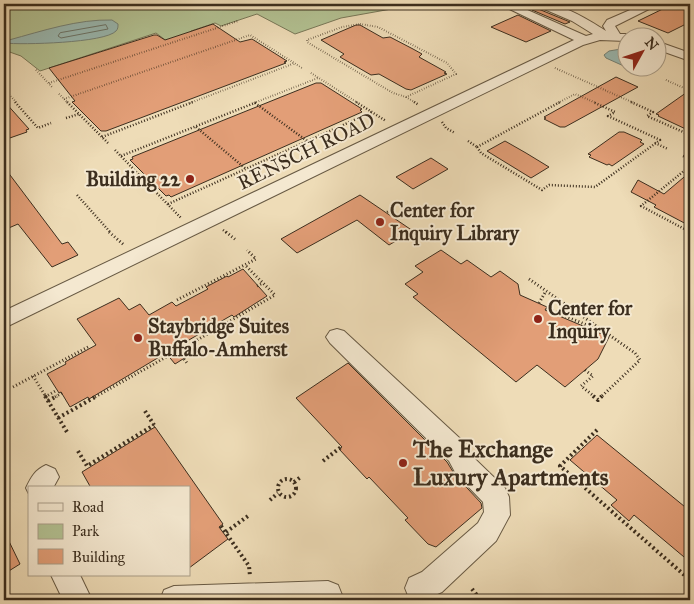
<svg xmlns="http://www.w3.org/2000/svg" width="694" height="604" font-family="'IM FELL Great Primer',serif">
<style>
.green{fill:#b3c293;stroke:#787858}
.water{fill:#9abab3;stroke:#748277}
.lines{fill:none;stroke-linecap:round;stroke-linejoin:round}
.shore{stroke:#6b7468;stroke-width:1}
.building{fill:#e29e77;stroke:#3c2e1e}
.minor-casing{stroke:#685a44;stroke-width:2}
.path-far3{stroke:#3c2e1e;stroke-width:2;stroke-dasharray:0.5 2;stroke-linecap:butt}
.path-far2{stroke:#3c2e1e;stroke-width:2.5;stroke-dasharray:1 2;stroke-linecap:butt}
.path-far1{stroke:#3c2e1e;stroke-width:3;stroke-dasharray:1 2.5;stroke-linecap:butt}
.path{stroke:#3c2e1e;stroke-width:4;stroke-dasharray:2 3;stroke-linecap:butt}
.minor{fill:#f4e8d0;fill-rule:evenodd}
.poi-dot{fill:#8f2418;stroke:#f4e8d0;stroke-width:2}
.labels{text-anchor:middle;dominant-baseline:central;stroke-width:4;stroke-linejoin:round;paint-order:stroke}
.street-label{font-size:20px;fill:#3c2e1e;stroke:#f4e8d0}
.poi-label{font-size:20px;font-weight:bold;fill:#3c2e1e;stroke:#f4e8d0;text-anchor:start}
.near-poi-label{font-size:24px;font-weight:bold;fill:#3c2e1e;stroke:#f4e8d0;text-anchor:start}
</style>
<rect width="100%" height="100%" fill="#eedcb7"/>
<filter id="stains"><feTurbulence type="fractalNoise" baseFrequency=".004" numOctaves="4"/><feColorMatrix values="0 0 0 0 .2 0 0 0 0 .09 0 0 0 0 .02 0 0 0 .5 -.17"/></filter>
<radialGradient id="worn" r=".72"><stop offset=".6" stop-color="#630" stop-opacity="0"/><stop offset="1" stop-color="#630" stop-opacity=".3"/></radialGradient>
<!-- green -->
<polygon class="green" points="4,4 439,4 408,6 341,18 295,34 257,14 221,26 215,23 191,31 195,34 168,42 156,33 40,71 21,56 4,50"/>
<!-- water -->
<g class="water">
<path d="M112 20 118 24C118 27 118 29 116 31 105 43 22 45 4 43L9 40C42 31 78 19 112 20Z"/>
<polygon points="621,49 626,50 626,67 606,58 604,55 609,51"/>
</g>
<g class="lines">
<!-- shore -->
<polygon class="shore" points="106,25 108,29 61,38 58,36 60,33"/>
</g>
<!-- building -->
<g class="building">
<polygon points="673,4 690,4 690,22 668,33 638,21"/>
<polygon points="536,8 570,22 565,24 532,10"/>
<polygon points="518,15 551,31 526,42 491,27"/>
<polygon points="213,24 240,42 252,39 287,61 284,62 286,63 106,131 101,131 72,102 75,101 49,68 154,35 157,35 165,40"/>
<polygon points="356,25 360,25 383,38 390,37 413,49 422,54 419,57 446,72 444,73 447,74 411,90 406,89 379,74 371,75 340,57 344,54 321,40"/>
<polygon points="616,77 638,87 565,127 560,127 544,119 546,118 544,117"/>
<polygon points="316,83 321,83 362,109 360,110 362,112 171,197 169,195 166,196 130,160 133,159 132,157"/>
<polygon points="690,90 690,131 658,116 659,115 656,114"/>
<polygon points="4,101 29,129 26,130 27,132 4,140"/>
<polygon points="619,132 624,132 642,140 640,142 644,144 612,166 609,164 607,165 589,157 591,155 588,154"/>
<polygon points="505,141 526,153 549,167 531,178 487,151"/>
<polygon points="431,158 448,169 413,189 396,177"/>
<polygon points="4,167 62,244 68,242 78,255 52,267 18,224 4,230"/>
<polygon points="690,172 690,226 654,207 656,205 631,192 638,180 664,194"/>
<polygon points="360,195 413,231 389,245 357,220 297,253 281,239"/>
<polygon points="441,250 461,264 467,260 491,277 500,271 518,284 520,295 547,307 545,310 609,337 598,359 565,387 537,365 516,382 413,297 418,294 405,284 423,272 415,266"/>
<polygon points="243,269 267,296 234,317 232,315 182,344 191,354 175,364 166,353 89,399 88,397 70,407 61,392 59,393 47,374 66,364 65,362 96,345 77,319 119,298 129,310 140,304 149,315 172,302 176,306 208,289 206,287 227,276 228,277"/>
<polygon points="348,363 447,462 455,475 481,503 482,508 436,547 428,544 405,520 408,518 369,477 367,479 339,449 342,447 296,398"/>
<polygon points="155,427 223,524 219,527 228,539 189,568 189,488 91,488 82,472"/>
<polygon points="597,435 690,511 690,562 634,515 629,521 611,505 617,500 570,460"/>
<polygon points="4,531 20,564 4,574"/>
</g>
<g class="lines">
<!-- minor casing -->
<g class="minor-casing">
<g id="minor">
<path d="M499 4H514L586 36 593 34 572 21 537 6 535 4C561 2 585 18 606 31L603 26 607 20 644 4H659L615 26 620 34H630L636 38H626V41L600 40 583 45 4 328V311L574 40Z"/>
<polygon points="656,41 690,53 690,61 656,49"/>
<polygon points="337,329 344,331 467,445 474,458 505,488 509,497 510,515 496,541 442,592 424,600 409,598 405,588 409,578 422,572 478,523 484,512 483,502 456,474 449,461 330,343 326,337 330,331"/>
<path d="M46 465 55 469 59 477 53 488H29V494L26 488C31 477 35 470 46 465Z"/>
<polygon points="51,575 80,575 92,600 63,600"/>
<polygon points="328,581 338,585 342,595 340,600 160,600 164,590 174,586"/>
</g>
</g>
<!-- path-far3 -->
<g class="path-far3">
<polygon points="360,24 378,27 447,63 456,74 406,97 393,93 307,42 307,40 342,27"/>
<polyline points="555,68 634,103"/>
<polyline points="36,70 53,88"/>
<polyline points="311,73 358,103"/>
<polyline points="666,80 686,89 690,86"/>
<polyline points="49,83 238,21"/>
<polyline points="4,89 17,103"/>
<polyline points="59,94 68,103"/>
<polyline points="406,97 416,103"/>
<polyline points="64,99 250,35 302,68"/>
<polyline points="190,103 295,63"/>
<polyline points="254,103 318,78"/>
<polyline points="558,103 575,94 596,103"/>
</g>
<!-- path-far2 -->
<g class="path-far2">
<polyline points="15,102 38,128 51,123"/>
<polyline points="67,102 108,143"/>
<polyline points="356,102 386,121"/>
<polyline points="414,102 419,105"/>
<polyline points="631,102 653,112 647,116 690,135"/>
<polyline points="255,103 307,141"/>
<polyline points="66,118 79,114"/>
<polyline points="442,122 446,128 455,133"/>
<polyline points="196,127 246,169"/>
<polyline points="102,137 193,102"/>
<polyline points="468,141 477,147"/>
<polyline points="655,143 668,149"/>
<polyline points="477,147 481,153 542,190 549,185 595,187 660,140 608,116 615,112 593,102"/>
<polyline points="477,147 560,102"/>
<polyline points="115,150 181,218"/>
<polyline points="279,154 292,165"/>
<polyline points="121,156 257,102"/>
<polyline points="683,156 690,159"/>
<polyline points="690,166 641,206 690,232"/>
<polyline points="77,195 111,233"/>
<polyline points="168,204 372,112"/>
<polyline points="387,212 394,208"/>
<polyline points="223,230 227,233"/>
</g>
<!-- path-far1 -->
<g class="path-far1">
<polyline points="109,232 124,245"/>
<polyline points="226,232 236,240"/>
<polyline points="529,279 635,353 640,360 601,397"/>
<polyline points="257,286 263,283"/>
<polyline points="177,300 256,259 247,250"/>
<polyline points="539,303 546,291"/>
<polyline points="546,308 601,331"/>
<polyline points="185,347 275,295 245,265"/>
<polyline points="184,359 187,363"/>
<polyline points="585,370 593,376 581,386 595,397"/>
<polyline points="33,376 46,397"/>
<polyline points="13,387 88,347"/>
<polyline points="45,397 57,390"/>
<polyline points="55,397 62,393"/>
<polyline points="95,397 168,356"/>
</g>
<!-- path -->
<g class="path">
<polyline points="45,396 67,432"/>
<polyline points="593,396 598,400 602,396"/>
<polyline points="45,397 47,396"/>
<polyline points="48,401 57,396"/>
<polyline points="145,411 154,425"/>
<polyline points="58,418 97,396"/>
<polyline points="597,430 560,466 690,580"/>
<polyline points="78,451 87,466 154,425"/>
<polyline points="323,461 341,447"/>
<circle cx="287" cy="488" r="9"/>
<polyline points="294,482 302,476"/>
<polyline points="270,500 278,493"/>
<polyline points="221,526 249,566 250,576"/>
<polyline points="226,532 248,516"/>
<polyline points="472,589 476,594 477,600"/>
</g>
<!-- minor -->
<use href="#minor" class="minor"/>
</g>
<!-- markers -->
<g class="poi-dot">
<circle cx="190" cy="179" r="5"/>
<circle cx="380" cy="222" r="5"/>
<circle cx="538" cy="319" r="5"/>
<circle cx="138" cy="338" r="5"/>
<circle cx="403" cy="463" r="5"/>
</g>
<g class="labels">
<!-- street labels -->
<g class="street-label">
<text transform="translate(306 151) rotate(-26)">RENSCH ROAD</text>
</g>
<!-- poi labels -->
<g class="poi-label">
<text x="180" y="179" text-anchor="end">Building 22</text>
<text x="390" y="210">Center for<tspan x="390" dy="23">Inquiry Library</tspan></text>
<text x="548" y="308">Center for<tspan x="548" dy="23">Inquiry</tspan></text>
<text x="148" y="326">Staybridge Suites<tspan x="148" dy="23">Buffalo-Amherst</tspan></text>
</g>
<!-- near-poi labels -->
<g class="near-poi-label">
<text x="413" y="449">The Exchange<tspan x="413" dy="28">Luxury Apartments</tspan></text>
</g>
</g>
<!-- margin -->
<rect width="694" height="604" fill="none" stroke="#eedcb7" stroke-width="20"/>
<rect x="5" y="5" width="684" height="594" fill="none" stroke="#3c2e1e" stroke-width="2.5"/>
<rect x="10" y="10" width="674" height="584" fill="none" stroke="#3c2e1e"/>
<!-- legend -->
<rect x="28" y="486" width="162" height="90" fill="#f4e8d0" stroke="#aa9e89"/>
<rect x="38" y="503" width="25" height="8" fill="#f4e8d0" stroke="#aa9e89"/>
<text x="72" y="512" font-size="15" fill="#3c2e1e">Road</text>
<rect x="38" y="524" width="25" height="15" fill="#b3c293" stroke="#aa9e89"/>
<text x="72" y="536" font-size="15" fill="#3c2e1e">Park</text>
<rect x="38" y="549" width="25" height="15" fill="#e29e77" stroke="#aa9e89"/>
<text x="72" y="562" font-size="15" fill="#3c2e1e">Building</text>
<!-- north arrow -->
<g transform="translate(642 52) rotate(50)"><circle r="24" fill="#f4e8d0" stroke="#aa9e89"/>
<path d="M0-4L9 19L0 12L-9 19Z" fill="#8f2418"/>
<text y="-8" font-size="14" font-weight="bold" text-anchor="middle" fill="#3c2e1e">N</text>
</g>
<rect width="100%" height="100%" filter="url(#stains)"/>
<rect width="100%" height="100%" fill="url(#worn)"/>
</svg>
